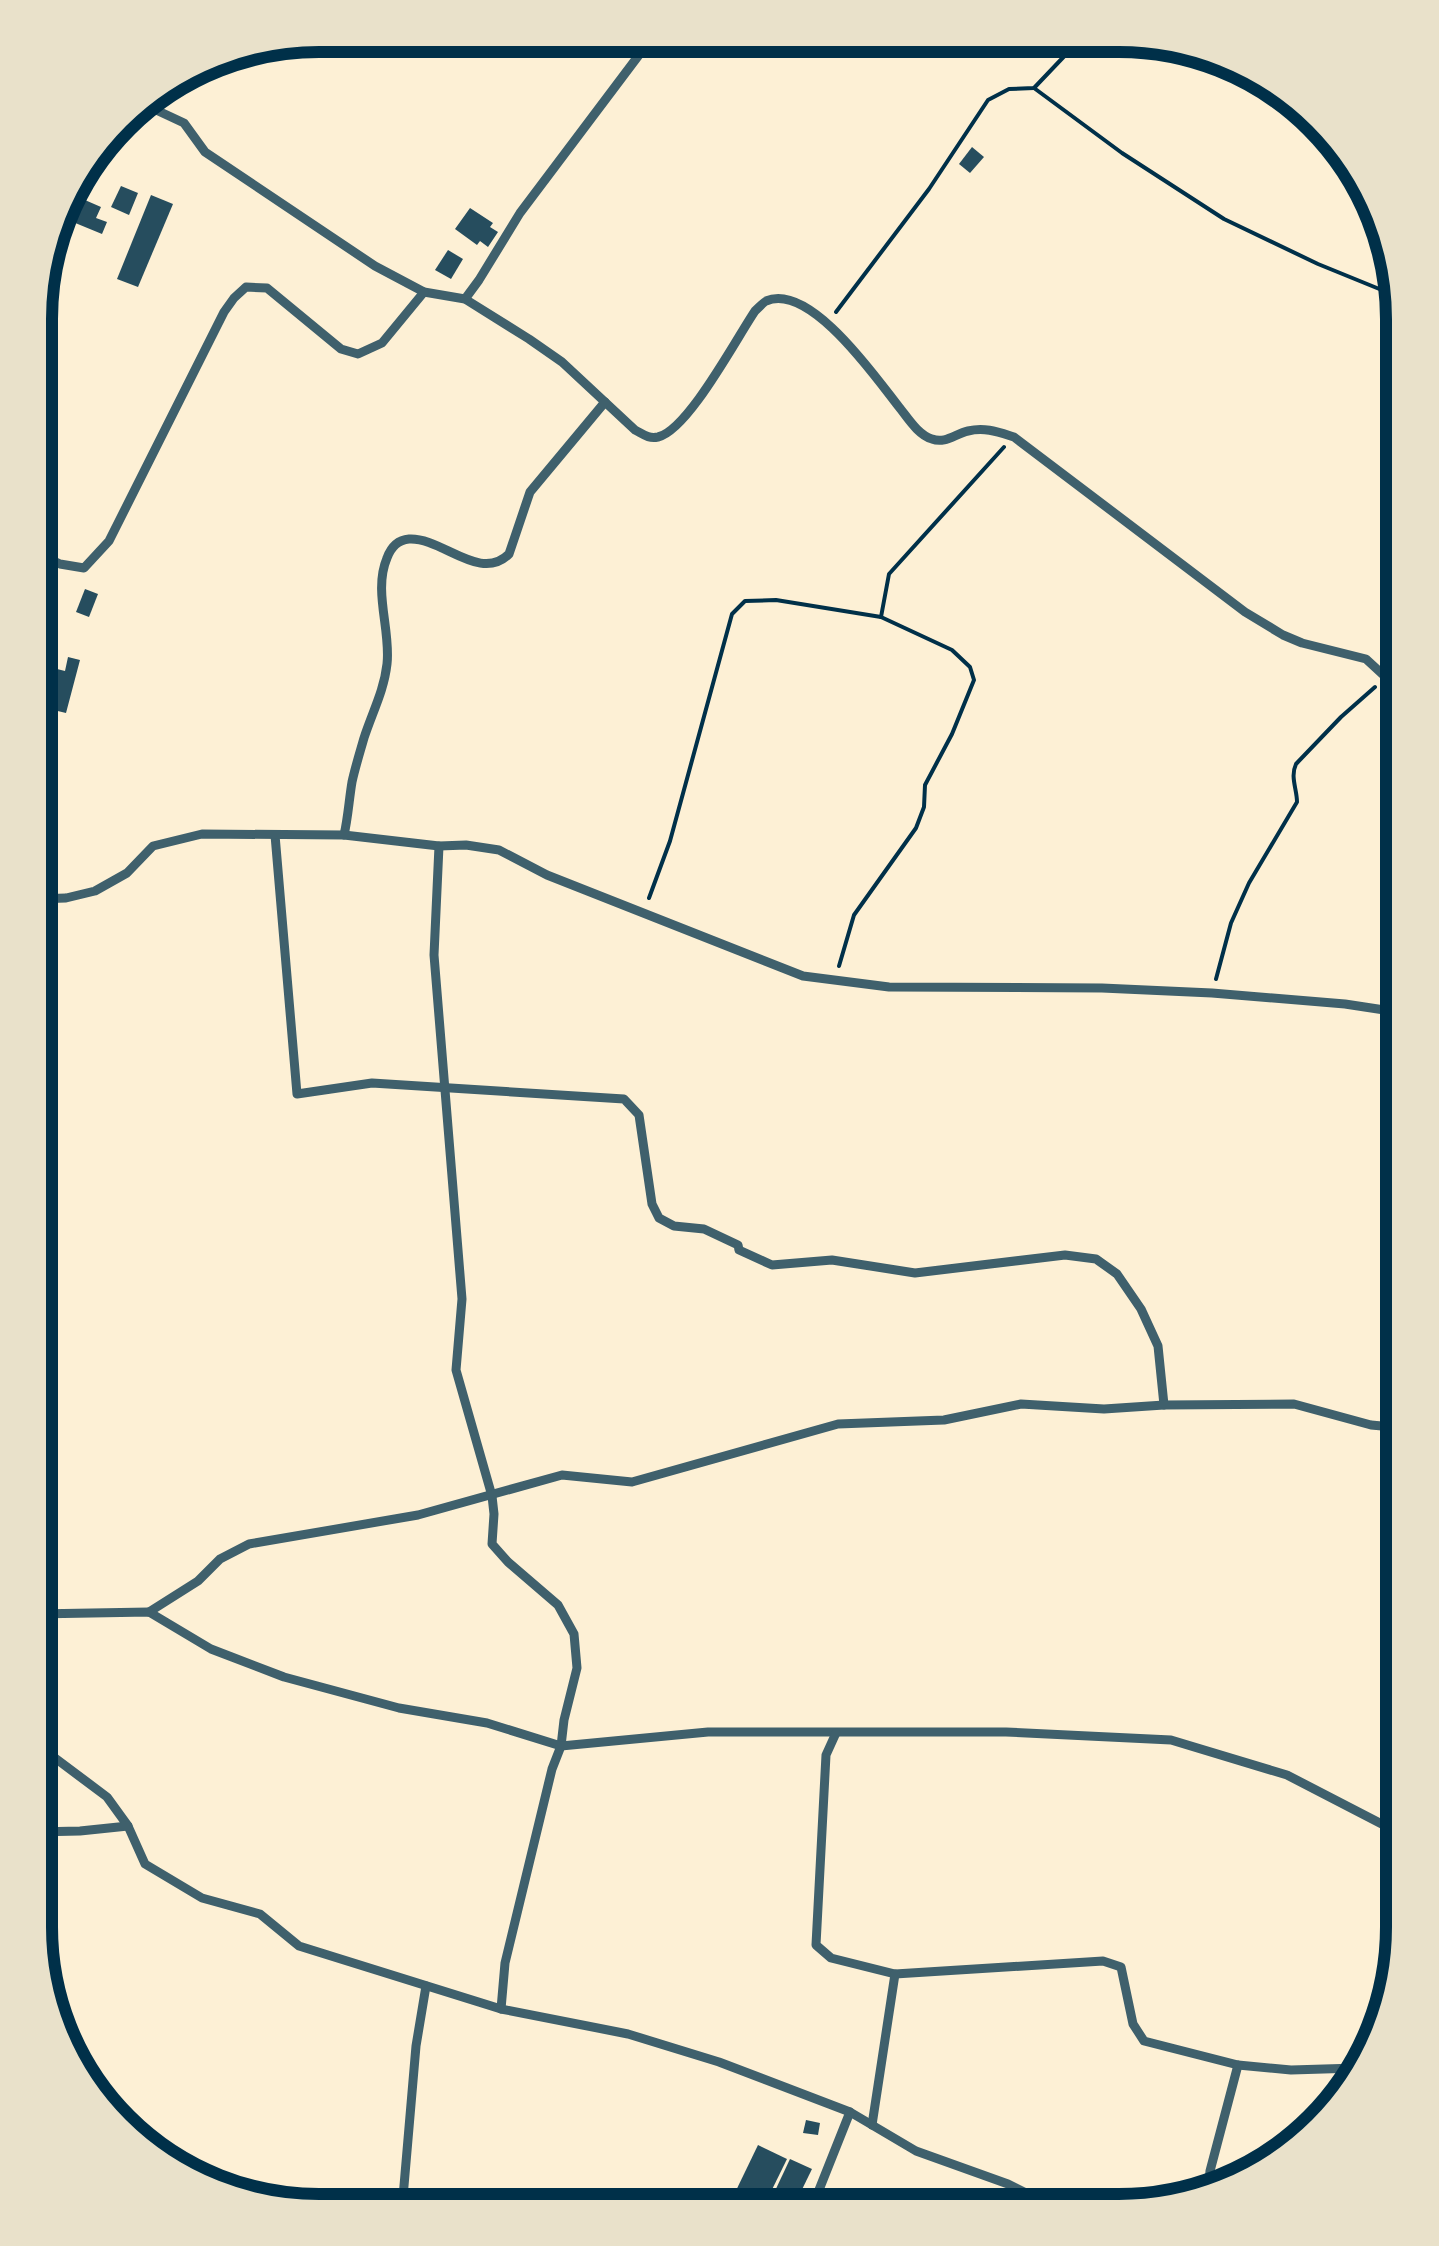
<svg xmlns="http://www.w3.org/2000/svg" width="1439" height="2246" font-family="Montserrat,sans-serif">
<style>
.building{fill:#264d5e}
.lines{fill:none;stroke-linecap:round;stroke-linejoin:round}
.path{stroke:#003049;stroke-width:4}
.minor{stroke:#3f606c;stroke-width:9}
.rim{fill:none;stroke:#003049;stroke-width:12}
</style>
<rect width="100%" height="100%" fill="#fdf0d5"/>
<!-- building -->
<g class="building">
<polygon points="972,147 984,157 970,173 959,164"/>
<polygon points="121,186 138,193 129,215 111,207"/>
<polygon points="151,195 173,204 138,287 117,279"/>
<polygon points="78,197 101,207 96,218 107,222 102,234 68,220"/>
<polygon points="470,208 493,223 490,227 498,232 488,247 480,241 477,245 455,229"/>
<polygon points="448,250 463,259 451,279 435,270"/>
<polygon points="37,565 46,568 40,587 37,586"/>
<polygon points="85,589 98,594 89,617 76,612"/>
<polygon points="37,595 43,596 41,604 52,606 42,649 37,648"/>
<polygon points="68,657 80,660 66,713 37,706 37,680 41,665 65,671"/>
<polygon points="806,2120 820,2123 818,2135 803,2133"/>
<polygon points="758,2145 787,2159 762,2210 743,2210 730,2203"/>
<polygon points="790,2159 812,2169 792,2210 766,2210"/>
</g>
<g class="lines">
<!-- path -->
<g class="path">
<polyline points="1034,88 1122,153 1224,219 1318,264 1399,297"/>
<polyline points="836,312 929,189 988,100 1009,89 1034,88 1073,47 1079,37"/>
<polyline points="881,617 889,574 1004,447"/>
<polyline points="649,898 670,841 732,614 745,601 776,600 881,617 952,650 970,667 974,680 952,734 925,785 924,807 916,828 854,915 839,966"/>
<path d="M1216 979 1231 923 1249 883 1297 802C1297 789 1290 777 1296 764L1341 717 1375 687"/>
</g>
<!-- minor -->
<g class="minor">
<path d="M139 102 184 123 205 152 375 266 424 292 465 299 529 339 562 362 635 430C643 434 648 439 658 437 688 430 736 339 755 311 756 310 765 301 766 301 810 282 876 378 899 407 908 418 918 435 932 439 945 444 955 434 968 431 985 427 998 432 1014 437L1245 612 1283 635 1302 643 1366 659 1404 694"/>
<polyline points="465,299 479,280 520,213 651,39 649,36"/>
<polyline points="37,553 60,564 84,568 109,541 224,312 234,298 246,287 267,288 341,349 358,354 382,343 424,292"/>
<polyline points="275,835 297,1094 372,1083 624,1099 639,1115 652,1204 659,1218 674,1226 704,1229 738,1245 739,1250 772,1265 832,1260 915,1273 1065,1255 1096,1259 1117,1274 1141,1309 1158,1346 1164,1405"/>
<path d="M344 835C348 818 349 800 352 782 355 768 360 752 364 738 372 713 384 691 387 664 391 630 373 591 387 558 391 547 398 540 409 539 442 537 480 583 509 554L530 492 605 402"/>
<polyline points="439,846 434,955 462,1299 456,1370 492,1496 494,1514 492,1544 508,1562 558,1605 574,1634 577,1668 564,1720 561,1746 552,1769 505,1963 501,2009"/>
<polyline points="36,899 66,898 95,891 127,873 153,846 202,834 344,835 439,846 466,845 499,850 547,875 803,976 889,987 1102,988 1212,993 1345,1004 1404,1013"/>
<polyline points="149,1612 198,1581 220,1559 249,1544 418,1515 562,1475 632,1482 838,1424 944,1420 1021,1404 1104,1409 1164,1405 1294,1404 1371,1425 1404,1428"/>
<polyline points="35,1614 149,1612 211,1649 284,1677 399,1708 487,1723 561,1746 708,1732 1006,1732 1171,1740 1287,1775 1403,1835"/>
<polyline points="836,1733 826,1755 816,1945 831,1958 895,1974 1103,1961 1121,1967 1133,2024 1144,2041 1238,2065 1291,2070 1357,2068"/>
<polyline points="35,1743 107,1797 128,1826 145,1864 202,1898 260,1914 299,1946 501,2009 628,2034 719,2062 850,2112 916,2151 1008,2184 1062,2211"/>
<polyline points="35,1832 80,1831 128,1826"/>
<polyline points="872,2125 895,1974"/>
<polyline points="1208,2193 1210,2171 1238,2065"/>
<polyline points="402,2209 416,2046 426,1986"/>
<polyline points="811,2210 850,2112"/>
</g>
</g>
<!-- crop -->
<path d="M0 0H1439V2246H0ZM319 52H1119A267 267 0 0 1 1386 319V1927A267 267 0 0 1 1119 2194H319A267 267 0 0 1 52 1927V319A267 267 0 0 1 319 52Z" fill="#e9e1ca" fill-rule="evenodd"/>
<path class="rim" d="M319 52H1119A267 267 0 0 1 1386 319V1927A267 267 0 0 1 1119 2194H319A267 267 0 0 1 52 1927V319A267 267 0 0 1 319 52Z"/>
</svg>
